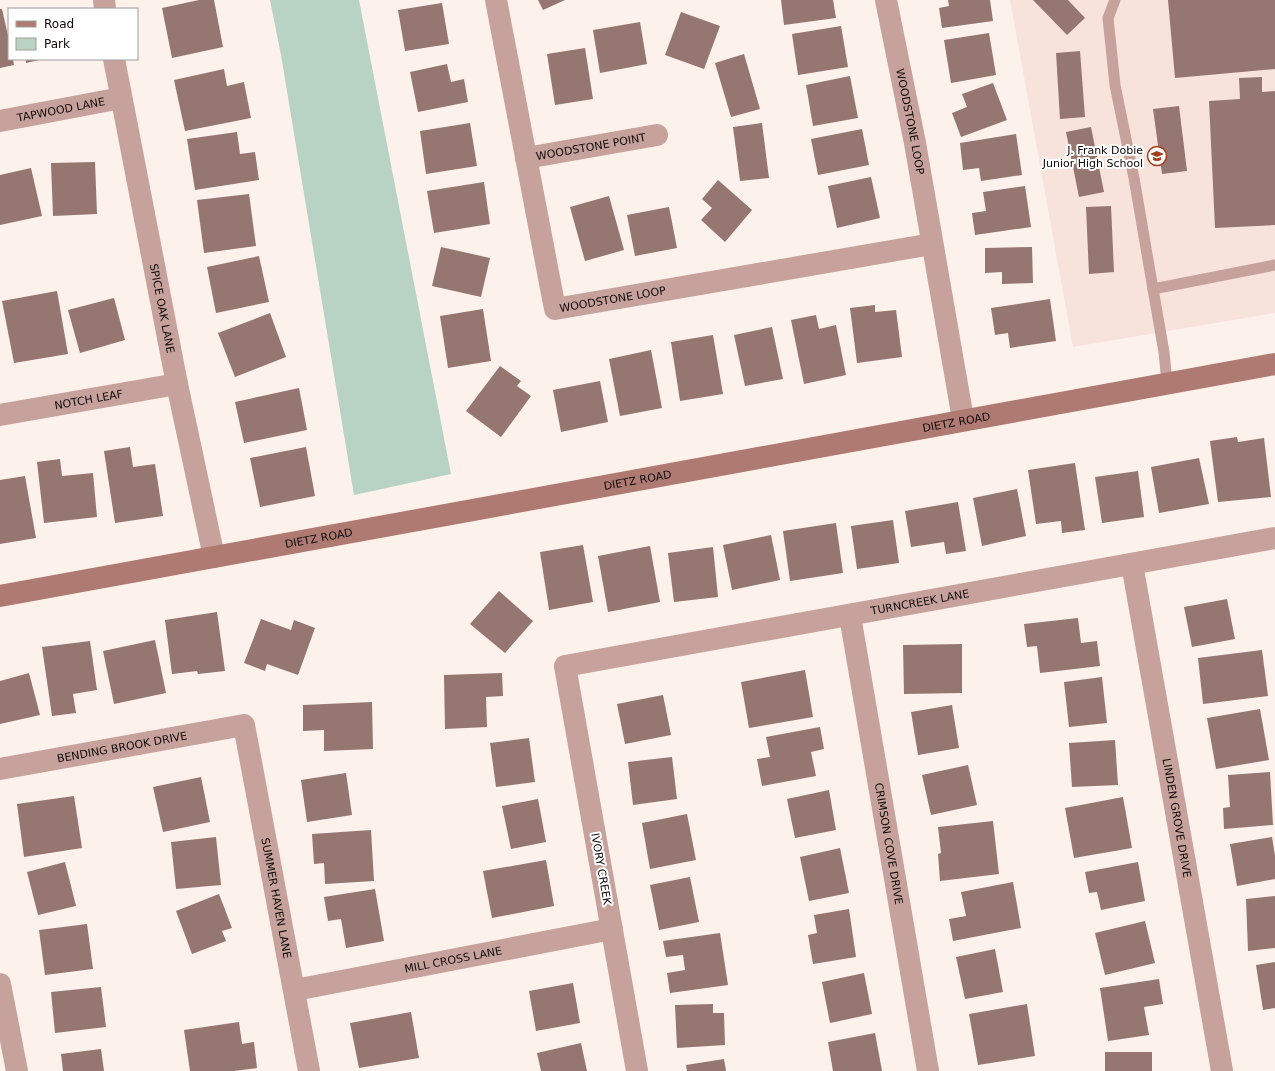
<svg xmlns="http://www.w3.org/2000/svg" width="1275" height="1071" font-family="'DejaVu Sans',sans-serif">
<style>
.built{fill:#f7e3db}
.green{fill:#b8d2c4}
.building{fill:#957670}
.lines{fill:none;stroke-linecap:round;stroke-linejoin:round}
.lane{stroke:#c7a29c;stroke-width:11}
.street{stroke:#c7a29c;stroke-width:22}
.secondary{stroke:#af7a72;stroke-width:22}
.labels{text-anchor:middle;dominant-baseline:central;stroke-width:4;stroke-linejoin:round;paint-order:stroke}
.street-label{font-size:11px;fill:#0e0a09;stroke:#fff}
.poi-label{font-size:11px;fill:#0e0a09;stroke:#fff;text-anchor:end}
</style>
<rect width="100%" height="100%" fill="#fdf1ec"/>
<!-- built -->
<polygon class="built" points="1010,0 1275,0 1275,313 1073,347"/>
<!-- green -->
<polygon class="green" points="270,0 359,0 451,474 354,495 281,55"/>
<!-- building -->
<g class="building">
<polygon points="199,0 214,0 223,47 172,58 162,8"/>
<polygon points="538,0 565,0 543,10"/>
<polygon points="781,0 833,0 836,18 784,25"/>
<polygon points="948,0 990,0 993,21 942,28 939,8 949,6"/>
<polygon points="1033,0 1068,0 1085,18 1067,35"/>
<polygon points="1168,0 1275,0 1275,69 1175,78"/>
<polygon points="442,3 449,44 405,51 398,10"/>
<polygon points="0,9 2,9 9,40 9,59 13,59 14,65 0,68"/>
<polygon points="681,12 720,26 704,69 665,55"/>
<polygon points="640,22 647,64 600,73 593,30"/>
<polygon points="841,26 848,67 798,75 792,34"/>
<polygon points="989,33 996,75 951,83 944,40"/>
<polygon points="585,48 593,99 555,105 547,54"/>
<polygon points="1080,51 1085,117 1060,119 1056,53"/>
<polygon points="744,54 760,109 731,117 715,63"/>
<polygon points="26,59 39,59 39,60 26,63"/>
<polygon points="447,64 451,82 464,79 468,102 418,112 410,72"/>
<polygon points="224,69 227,86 244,82 251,118 185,131 174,80"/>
<polygon points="850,76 858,118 813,126 806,85"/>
<polygon points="1262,77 1262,92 1275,91 1275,225 1215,228 1209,101 1240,99 1239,78"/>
<polygon points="993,83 1007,120 961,137 952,113 967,107 962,94"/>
<polygon points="1179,106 1187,171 1162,174 1153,109"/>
<polygon points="470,123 477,166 426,174 420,131"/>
<polygon points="762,123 769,178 740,181 733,127"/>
<polygon points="1091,127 1104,192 1079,197 1066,132"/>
<polygon points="862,129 869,165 818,175 811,139"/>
<polygon points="237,132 240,154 255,152 259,180 195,190 187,139"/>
<polygon points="1016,134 1022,175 981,181 979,168 963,170 960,143"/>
<polygon points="95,162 97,214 53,216 51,163"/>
<polygon points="31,168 42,216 0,225 0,175"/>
<polygon points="871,177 880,218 837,228 828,186"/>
<polygon points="718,180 752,210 725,242 701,220 712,208 702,199"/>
<polygon points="484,182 490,224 434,233 427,191"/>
<polygon points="1025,186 1031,227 975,235 972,213 986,211 983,192"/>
<polygon points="249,194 256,246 204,253 197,200"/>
<polygon points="609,196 624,250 585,261 570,207"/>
<polygon points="1111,206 1114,272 1089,274 1086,207"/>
<polygon points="669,207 677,248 635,256 627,215"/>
<polygon points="441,247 490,258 481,297 432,286"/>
<polygon points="1032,247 1033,283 1002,284 1002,272 985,273 985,248"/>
<polygon points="259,256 269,302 216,313 207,267"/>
<polygon points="57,291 68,354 14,363 2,301"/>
<polygon points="114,298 125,340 80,353 68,310"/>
<polygon points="1050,299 1056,341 1010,348 1008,333 995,335 991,308"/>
<polygon points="875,305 875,312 896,310 902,357 857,363 850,308"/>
<polygon points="483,309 491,361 448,368 440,316"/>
<polygon points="270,313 286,357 235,377 218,333"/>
<polygon points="816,315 819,329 836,325 846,375 804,384 791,320"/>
<polygon points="772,327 783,379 745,386 734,335"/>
<polygon points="713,335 723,394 680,401 671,342"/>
<polygon points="651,350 662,408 620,416 609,359"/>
<polygon points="500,366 521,381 517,386 531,396 501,437 466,411"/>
<polygon points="600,381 608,422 561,432 553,390"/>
<polygon points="299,388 307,430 244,443 235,402"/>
<polygon points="1237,437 1238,442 1264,438 1271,497 1218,502 1210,441"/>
<polygon points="130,447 133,467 155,464 163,516 115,523 104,451"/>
<polygon points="306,447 315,496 260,507 250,458"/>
<polygon points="1199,458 1209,504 1159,513 1151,467"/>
<polygon points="60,459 62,476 93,473 97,517 44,523 37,462"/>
<polygon points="1075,463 1085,530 1062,533 1061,521 1036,524 1028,470"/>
<polygon points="1138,471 1144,517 1102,523 1095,477"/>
<polygon points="25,476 36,538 0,544 0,480"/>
<polygon points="1017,489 1026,536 982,546 973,498"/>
<polygon points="958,502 966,551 946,554 944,542 911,547 905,511"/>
<polygon points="893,520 899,563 857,569 851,526"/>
<polygon points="836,523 843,573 790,581 783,531"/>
<polygon points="771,535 780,580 732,590 723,545"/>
<polygon points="583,545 593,602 549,610 540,552"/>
<polygon points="650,546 660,602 608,612 598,556"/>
<polygon points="713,547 718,597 674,602 668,553"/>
<polygon points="499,591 533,621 505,653 470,624"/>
<polygon points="1227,599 1235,639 1192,647 1184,607"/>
<polygon points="217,612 225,671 198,674 197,671 172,674 165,620"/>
<polygon points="1078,618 1081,643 1097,641 1100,666 1040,673 1037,646 1027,647 1024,624"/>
<polygon points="261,619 291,630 294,620 315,628 298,675 267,664 265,671 244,663"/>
<polygon points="155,640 166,693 114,704 103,651"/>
<polygon points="90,641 97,690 73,694 76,713 52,716 42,647"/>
<polygon points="962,644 962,693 904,694 903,645"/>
<polygon points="1262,650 1268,696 1203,704 1198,658"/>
<polygon points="805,670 813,717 749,728 741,682"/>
<polygon points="29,673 40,715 0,724 0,681"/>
<polygon points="502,673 503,696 486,697 487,727 445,729 444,675"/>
<polygon points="1102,677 1107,723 1069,727 1064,682"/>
<polygon points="663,695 671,735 625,744 617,704"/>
<polygon points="372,702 373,749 324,751 324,730 303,731 303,705"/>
<polygon points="952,705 959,748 918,755 911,712"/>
<polygon points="1260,709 1269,760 1216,769 1207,718"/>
<polygon points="820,727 824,749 811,752 816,776 762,786 757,759 770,757 766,737"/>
<polygon points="529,738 535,782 496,787 490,743"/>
<polygon points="1115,740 1118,785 1072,787 1069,743"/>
<polygon points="672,757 677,799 633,805 628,762"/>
<polygon points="968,765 977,805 931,815 922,775"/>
<polygon points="1270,772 1273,825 1224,829 1223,808 1230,807 1228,775"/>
<polygon points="346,773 352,815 307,822 301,780"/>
<polygon points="201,777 210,822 163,832 153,787"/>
<polygon points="829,790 836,830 795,838 787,799"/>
<polygon points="74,796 82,848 24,857 17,804"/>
<polygon points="1123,797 1132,848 1074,858 1065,808"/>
<polygon points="538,799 546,842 511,849 502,806"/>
<polygon points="687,814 696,860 650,869 642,823"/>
<polygon points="993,821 999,874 940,881 938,854 941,853 938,827"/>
<polygon points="371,830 374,881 325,884 324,863 314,864 312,834"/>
<polygon points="216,837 221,885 176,889 171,842"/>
<polygon points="1272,837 1275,856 1275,879 1237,886 1230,844"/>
<polygon points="840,848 849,893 809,901 800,857"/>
<polygon points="546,860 554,906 492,918 483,871"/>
<polygon points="65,862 76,906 38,915 27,872"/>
<polygon points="1138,862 1145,901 1101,910 1097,892 1089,893 1085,872"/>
<polygon points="690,877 699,922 659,930 650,885"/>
<polygon points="1013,882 1021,928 953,941 949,919 966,916 961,892"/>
<polygon points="375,889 384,941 346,948 341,919 328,921 324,897"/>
<polygon points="219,894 232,928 222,931 226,941 192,954 176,911"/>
<polygon points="1275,896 1275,948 1248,951 1246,899"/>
<polygon points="849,909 856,957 813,964 808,935 817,933 814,915"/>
<polygon points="1145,921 1155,963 1105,975 1095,933"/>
<polygon points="87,924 93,969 45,975 39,930"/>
<polygon points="720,933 728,985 670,993 667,973 685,970 683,955 666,957 663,941"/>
<polygon points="995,949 1003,992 965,999 956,957"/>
<polygon points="1275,962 1275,1008 1263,1010 1256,965"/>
<polygon points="864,973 872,1014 830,1023 822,982"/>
<polygon points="1159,979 1163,1004 1144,1007 1149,1035 1108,1041 1100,988"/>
<polygon points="573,983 580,1023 536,1031 529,991"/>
<polygon points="101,987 106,1027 55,1033 51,992"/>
<polygon points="713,1004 713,1013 724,1013 725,1045 677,1048 675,1005"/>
<polygon points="1027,1004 1035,1056 978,1065 969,1014"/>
<polygon points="411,1012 419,1058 359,1068 350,1023"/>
<polygon points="239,1022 242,1044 254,1042 257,1068 234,1071 190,1071 184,1030"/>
<polygon points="875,1033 882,1071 833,1071 828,1042"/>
<polygon points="581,1043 587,1071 541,1071 537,1053"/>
<polygon points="101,1049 104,1071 63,1071 61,1054"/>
<rect x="1105" y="1052" width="47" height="19"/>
<polygon points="724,1059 726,1071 687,1071 686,1065"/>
</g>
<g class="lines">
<!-- lane -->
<g class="lane">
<polyline points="1115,0 1108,18 1115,85 1134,178 1153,289"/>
<polyline points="1167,383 1164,352 1153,289 1275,265"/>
</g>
<!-- street -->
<g class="street">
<polyline points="104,0 105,9"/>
<path id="s1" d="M496 0 555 309 932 244"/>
<path id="s2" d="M886 0 915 143 963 419"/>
<path id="s3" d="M114 59 177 384 214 557"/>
<path id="s4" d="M0 121 121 98"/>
<path id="s5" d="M526 158 657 135"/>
<path id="s6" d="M0 415 177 384"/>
<path id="s7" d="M1132 564 1222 1071"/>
<path id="s8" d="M850 616 928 1071"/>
<path id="s9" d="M0 769 244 725 309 1071"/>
<polyline points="0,984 17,1071"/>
<path id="s10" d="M295 990 612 929"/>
<path id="s11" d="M637 1071 565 666 1275 538"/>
</g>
<!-- secondary -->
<path class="secondary" id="s12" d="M0 596 1275 364"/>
</g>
<!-- icons -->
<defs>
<g id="school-ring" transform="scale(1)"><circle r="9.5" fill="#fff" stroke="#a33c18" stroke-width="1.5"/><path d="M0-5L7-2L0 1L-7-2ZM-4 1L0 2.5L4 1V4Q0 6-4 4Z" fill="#a33c18"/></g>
</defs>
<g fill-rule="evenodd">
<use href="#school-ring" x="1157" y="156"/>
</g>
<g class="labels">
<!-- street labels -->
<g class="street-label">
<text stroke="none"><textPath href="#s4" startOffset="62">TAPWOOD LANE</textPath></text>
<text stroke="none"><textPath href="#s2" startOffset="124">WOODSTONE LOOP</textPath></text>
<text stroke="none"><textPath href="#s5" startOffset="66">WOODSTONE POINT</textPath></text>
<text stroke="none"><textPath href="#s1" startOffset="373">WOODSTONE LOOP</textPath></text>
<text stroke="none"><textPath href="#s3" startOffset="254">SPICE OAK LANE</textPath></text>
<text stroke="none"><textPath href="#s6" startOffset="90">NOTCH LEAF</textPath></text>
<text stroke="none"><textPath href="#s12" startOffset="972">DIETZ ROAD</textPath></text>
<text stroke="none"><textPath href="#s12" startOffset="648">DIETZ ROAD</textPath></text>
<text stroke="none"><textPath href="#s12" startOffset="324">DIETZ ROAD</textPath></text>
<text stroke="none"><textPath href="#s11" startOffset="772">TURNCREEK LANE</textPath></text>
<text stroke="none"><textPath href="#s9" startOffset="124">BENDING BROOK DRIVE</textPath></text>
<text stroke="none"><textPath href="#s7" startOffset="258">LINDEN GROVE DRIVE</textPath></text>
<text stroke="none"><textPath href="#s8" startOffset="231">CRIMSON COVE DRIVE</textPath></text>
<text transform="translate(601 869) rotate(80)">IVORY CREEK</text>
<text stroke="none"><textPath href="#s9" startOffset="424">SUMMER HAVEN LANE</textPath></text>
<text stroke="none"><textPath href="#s10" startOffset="161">MILL CROSS LANE</textPath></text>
</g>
<!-- poi labels -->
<g class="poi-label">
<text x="1143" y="150">J. Frank Dobie<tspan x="1143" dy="13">Junior High School</tspan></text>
</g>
</g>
<!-- legend -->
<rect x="8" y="8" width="130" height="52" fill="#ffffff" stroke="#9f9d9d"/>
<rect x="16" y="21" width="20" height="6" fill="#af7a72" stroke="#9f9d9d"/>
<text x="44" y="28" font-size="12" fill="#0e0a09">Road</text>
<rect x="16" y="38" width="20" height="12" fill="#b8d2c4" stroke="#9f9d9d"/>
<text x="44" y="48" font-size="12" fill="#0e0a09">Park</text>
</svg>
